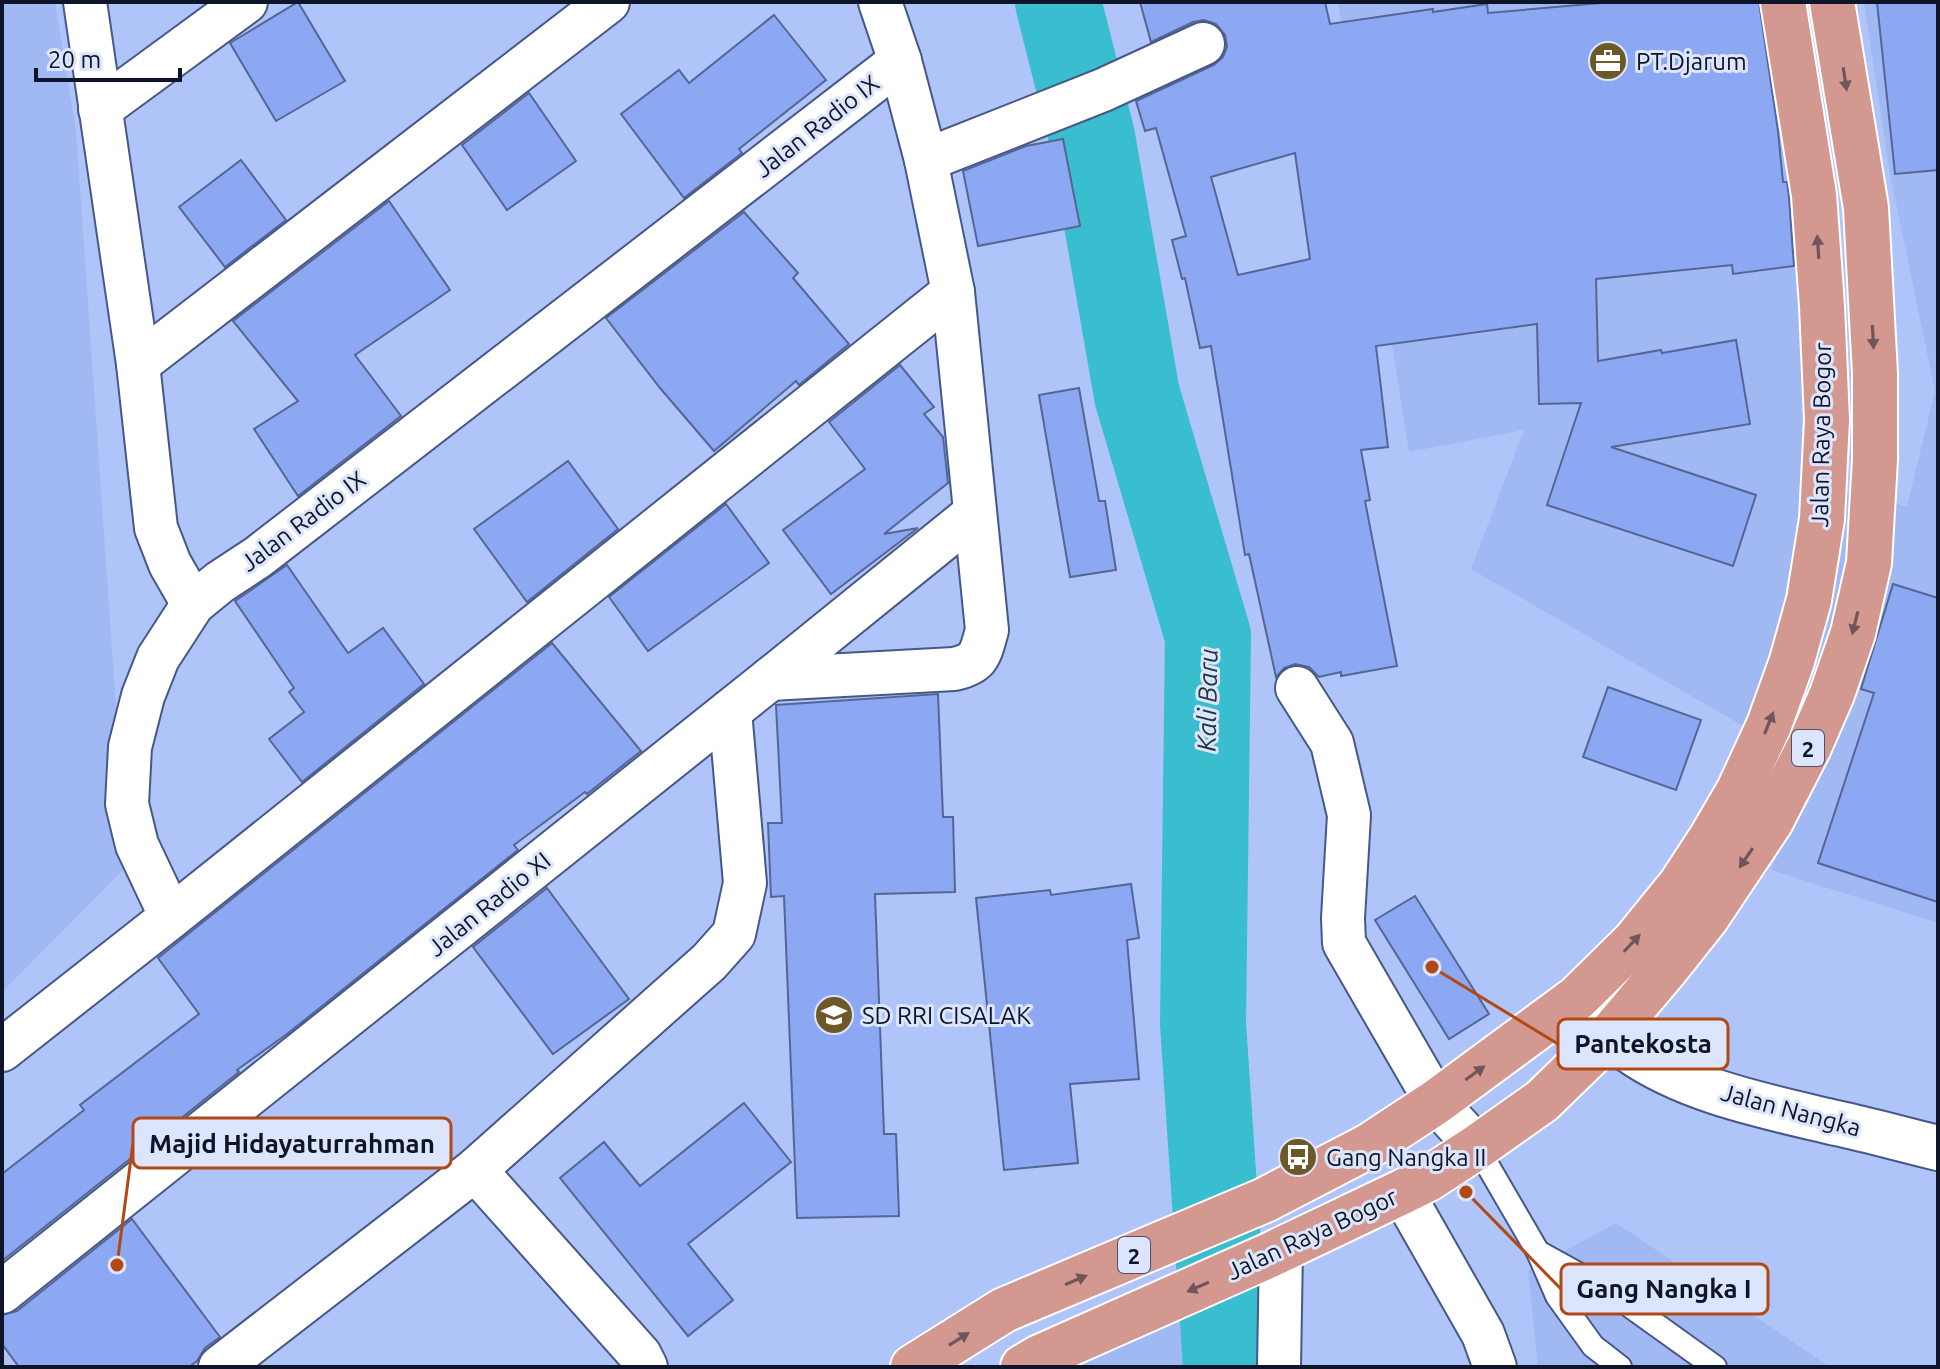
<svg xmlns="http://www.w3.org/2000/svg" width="1940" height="1369" font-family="Ubuntu,sans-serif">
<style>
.built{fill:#a1b9f3}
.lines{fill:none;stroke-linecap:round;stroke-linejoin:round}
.river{stroke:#38becf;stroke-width:86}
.building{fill:#8ca8f3;stroke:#546695;stroke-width:2;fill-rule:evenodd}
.service-casing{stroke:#475887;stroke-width:26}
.minor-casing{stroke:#475887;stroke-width:46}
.tertiary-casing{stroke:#475887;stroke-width:48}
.trunk-casing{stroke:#fff;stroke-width:48}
.service{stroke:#fff;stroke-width:22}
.minor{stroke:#fff;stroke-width:42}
.tertiary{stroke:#fff;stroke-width:44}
.trunk{stroke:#d39890;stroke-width:44}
.oneway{fill:#70565c}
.labels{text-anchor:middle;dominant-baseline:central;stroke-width:6;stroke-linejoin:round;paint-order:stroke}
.shield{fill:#dce5fb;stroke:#4c5367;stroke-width:2}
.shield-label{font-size:22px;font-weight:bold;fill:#0e1528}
.poi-label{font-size:24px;fill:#0e1528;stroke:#dce5fb;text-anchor:start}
.street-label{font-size:24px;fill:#0e1528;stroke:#dce5fb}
.water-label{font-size:26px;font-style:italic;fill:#21373b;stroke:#dce5fb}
.leader{fill:none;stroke:#b24813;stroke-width:3}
.callout-dot{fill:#b24813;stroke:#dce5fb;stroke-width:3}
.callout{fill:#dce5fb;stroke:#b24813;stroke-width:3}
.callout-label{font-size:26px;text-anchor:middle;font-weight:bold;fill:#0e1528}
</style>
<rect width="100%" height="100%" fill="#afc4f9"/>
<!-- built -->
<g class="built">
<polygon points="2,2 55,2 76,130 127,866 2,992"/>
<polygon points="1338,2 1774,2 1802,164 1814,487 1907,506 1935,391 1890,174 1864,2 1938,2 1938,923 1771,870 1816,768 1471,569 1524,430 1409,452"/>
<polygon points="1616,1223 1830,1367 1538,1367 1528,1271"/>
<polygon points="1194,1316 1194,1367 1072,1367"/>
</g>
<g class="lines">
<!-- river -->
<polyline class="river" points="1058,2 1092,137 1137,395 1208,636 1203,1024 1226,1367"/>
</g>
<!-- building -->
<g class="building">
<polygon points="298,2 345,81 276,121 230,43"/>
<path d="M1140 2H1325L1330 24 1433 9V12L1487 4 1488 13 1613 2H1759L1778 131 1783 182H1787L1789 198 1794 266 1733 274 1732 265 1596 279 1598 361 1661 350 1662 353 1736 340 1750 424 1611 447 1756 495 1733 566 1547 505 1581 403 1539 404 1537 324 1376 346 1388 447 1361 450 1370 500 1365 501 1397 666 1341 676V672L1319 677 1309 667 1295 664 1284 668 1276 677 1249 554 1245 555 1211 346 1200 348 1185 278 1182 279 1172 240 1186 236 1156 128 1145 131 1136 101 1214 65 1223 57 1227 47 1225 35 1216 24 1204 20 1193 22 1151 42ZM1295 153 1310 259 1238 275 1211 177Z"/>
<polygon points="1877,2 1938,2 1938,170 1895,174"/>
<polygon points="774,15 826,80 739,149 742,153 684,198 621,114 679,70 689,83"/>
<polygon points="529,93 576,161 507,210 462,145"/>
<polygon points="1063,139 1080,226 978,246 963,171 1026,146"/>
<polygon points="241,160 286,220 225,267 179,207"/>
<polygon points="389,201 450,290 355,355 401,416 298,496 254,429 298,401 233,321"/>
<polygon points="744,212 798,273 793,278 849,344 799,385 796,381 714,451 660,388 606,318"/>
<polygon points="900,365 934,407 924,414 943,437 948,483 884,534 918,528 831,594 783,530 865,469 829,422"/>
<polygon points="1079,388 1099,501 1105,501 1116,570 1070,577 1039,395"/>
<polygon points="568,461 618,529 527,602 474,529"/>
<polygon points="726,504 769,563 648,651 609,597"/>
<polygon points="287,565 348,653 383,628 424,684 302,782 269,739 304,712 289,692 294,688 235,601"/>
<polygon points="1893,584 1938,598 1938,902 1818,863 1874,693 1861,689"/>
<polygon points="552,643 641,751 587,794 585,792 514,845 518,850 287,1034 237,1070 239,1072 2,1261 2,1174 84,1110 80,1105 199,1014 158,958"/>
<polygon points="1608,687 1701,720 1676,790 1583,757"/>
<polygon points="938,694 943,817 953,817 955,892 875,894 884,1134 896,1134 899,1216 797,1218 784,896 771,897 768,823 782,823 776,705"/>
<polygon points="1131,884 1139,938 1127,940 1139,1079 1070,1084 1078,1163 1004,1170 976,898 1050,890 1051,895"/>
<polygon points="547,888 629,999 553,1054 473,947"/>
<polygon points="1415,896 1489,1014 1449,1039 1375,920"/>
<polygon points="744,1103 791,1162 688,1244 733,1300 688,1336 560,1178 604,1142 640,1186"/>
<polygon points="132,1219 220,1337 205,1348 197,1361 189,1367 19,1367 2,1344 2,1315 17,1311"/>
</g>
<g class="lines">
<!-- service casing -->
<g class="service-casing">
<g id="service">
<polyline points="1477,1147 1538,1252 1557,1296 1593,1346 1620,1367"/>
<polyline points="1538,1252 1609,1291 1715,1367"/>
</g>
</g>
<!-- minor casing -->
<g class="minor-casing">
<g id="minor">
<polyline points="85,2 138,364 156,528 170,564 193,604"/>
<polyline points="100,109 246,2"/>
<polyline points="926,160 1103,90 1203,44"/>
<polyline points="138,364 608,2"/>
<path d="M770 679 954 669C980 663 980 655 987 630L953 292 926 160 900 61 880 2"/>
<polyline points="1297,688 1332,743 1349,815 1343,918 1344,943 1436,1102 1477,1147"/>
<polyline points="171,917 137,845 127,804 130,747 143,696 158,658 193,604 220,582 258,557 900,61"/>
<polyline points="2,1050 171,917 953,292"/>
<polyline points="475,1170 640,1355 646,1367"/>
<polyline points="1402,1192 1483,1334 1495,1367"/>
<polyline points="2,1292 770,679 974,514"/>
<polyline points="220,1367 475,1170 709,962 734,934 745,883 730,711"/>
<polyline points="1279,1367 1281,1250"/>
</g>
</g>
<!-- tertiary casing -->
<g class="tertiary-casing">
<path id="tertiary" d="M1577 998C1593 1016 1609 1035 1629 1050 1686 1091 1769 1107 1836 1123 1870 1130 1904 1140 1938 1148"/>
</g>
<!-- trunk casing -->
<g class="trunk-casing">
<g id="trunk">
<polyline points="913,1367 1004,1310 1265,1200 1369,1146 1436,1102 1577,998 1634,942 1681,884 1711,838 1739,790 1769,725 1792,661 1809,600 1822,519 1827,420 1822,306 1814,195 1783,2"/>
<polyline points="1023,1367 1040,1357 1270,1255 1402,1192 1428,1179 1477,1147 1542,1101 1610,1035 1665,970 1707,917 1771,821 1809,747 1832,694 1853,633 1869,563 1875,459 1875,374 1866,208 1832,2"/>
</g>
</g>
<!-- service -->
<use href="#service" class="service"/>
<!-- minor -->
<use href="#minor" class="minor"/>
<!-- tertiary -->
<use href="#tertiary" class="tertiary"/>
<!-- trunk -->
<use href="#trunk" class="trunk"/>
</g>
<!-- one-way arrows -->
<defs><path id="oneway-solid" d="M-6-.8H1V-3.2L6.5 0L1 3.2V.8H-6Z" transform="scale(2)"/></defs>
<g class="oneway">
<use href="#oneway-solid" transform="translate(1845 79) rotate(81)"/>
<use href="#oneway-solid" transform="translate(1818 247) rotate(-94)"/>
<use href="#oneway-solid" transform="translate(1873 337) rotate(87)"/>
<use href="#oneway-solid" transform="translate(1855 623) rotate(104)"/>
<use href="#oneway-solid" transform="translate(1769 723) rotate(-68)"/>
<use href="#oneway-solid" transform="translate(1746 858) rotate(124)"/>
<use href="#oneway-solid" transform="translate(1632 943) rotate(-47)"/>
<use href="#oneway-solid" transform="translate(1475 1073) rotate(-36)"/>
<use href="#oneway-solid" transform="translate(1076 1280) rotate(-23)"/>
<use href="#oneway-solid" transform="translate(1198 1287) rotate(156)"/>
<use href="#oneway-solid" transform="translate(959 1339) rotate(-32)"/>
</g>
<!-- icons -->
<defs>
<g id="office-disc" transform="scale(2)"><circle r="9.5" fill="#6c5927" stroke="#dce5fb"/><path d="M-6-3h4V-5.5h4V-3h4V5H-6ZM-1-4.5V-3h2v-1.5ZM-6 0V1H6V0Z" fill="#fff"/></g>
<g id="school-disc" transform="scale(2)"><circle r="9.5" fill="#6c5927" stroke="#dce5fb"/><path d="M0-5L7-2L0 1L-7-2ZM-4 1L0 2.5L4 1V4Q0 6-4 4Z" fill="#fff"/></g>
<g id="bus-disc" transform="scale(2)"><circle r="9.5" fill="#6c5927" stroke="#dce5fb"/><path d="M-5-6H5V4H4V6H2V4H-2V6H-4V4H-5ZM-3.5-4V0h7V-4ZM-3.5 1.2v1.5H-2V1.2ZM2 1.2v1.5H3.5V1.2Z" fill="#fff"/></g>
</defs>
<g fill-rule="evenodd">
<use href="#office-disc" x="1608" y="61"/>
<use href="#school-disc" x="834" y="1015"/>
<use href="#bus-disc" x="1298" y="1157"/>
</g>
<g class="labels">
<!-- shield labels -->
<g class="shield">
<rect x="1792" y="730" width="32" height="36" rx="6"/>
<rect x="1118" y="1237" width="32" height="36" rx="6"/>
</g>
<g class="shield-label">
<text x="1808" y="748">2</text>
<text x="1134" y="1255">2</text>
</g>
<!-- poi labels -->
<g class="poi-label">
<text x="1636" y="61">PT.Djarum</text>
<text x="862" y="1015">SD RRI CISALAK</text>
<text x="1326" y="1157">Gang Nangka II</text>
</g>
<!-- street labels -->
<g class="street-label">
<text transform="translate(817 126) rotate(-38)">Jalan Radio IX</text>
<text transform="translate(1821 435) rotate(-89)">Jalan Raya Bogor</text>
<text transform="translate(303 521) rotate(-37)">Jalan Radio IX</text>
<text transform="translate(489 904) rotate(-39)">Jalan Radio XI</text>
<text transform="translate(1791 1110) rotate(15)">Jalan Nangka</text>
<text transform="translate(1312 1234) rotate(-25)">Jalan Raya Bogor</text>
</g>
<!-- water labels -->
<g class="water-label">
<text transform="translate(1207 700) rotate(-89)">Kali Baru</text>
</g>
</g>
<!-- callouts -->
<path class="leader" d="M1432 967L1558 1044M117 1265L133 1143M1466 1192L1561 1289"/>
<g class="callout-dot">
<circle cx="1432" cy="967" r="8"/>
<circle cx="117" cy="1265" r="8"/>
<circle cx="1466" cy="1192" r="8"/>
</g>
<g class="callout">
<rect x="1558" y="1019" width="170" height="50" rx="8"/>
<rect x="133" y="1118" width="318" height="50" rx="8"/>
<rect x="1561" y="1264" width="207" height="50" rx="8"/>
</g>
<g class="callout-label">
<text x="1643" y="1053">Pantekosta</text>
<text x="292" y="1153">Majid Hidayaturrahman</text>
<text x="1664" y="1298">Gang Nangka I</text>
</g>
<!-- border -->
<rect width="1940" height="1369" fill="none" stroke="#0e1528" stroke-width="8"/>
<!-- scale -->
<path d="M36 68v12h144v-12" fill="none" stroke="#0e1528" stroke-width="4"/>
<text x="48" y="68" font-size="24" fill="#0e1528" stroke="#dce5fb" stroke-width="6" paint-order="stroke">20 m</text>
</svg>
